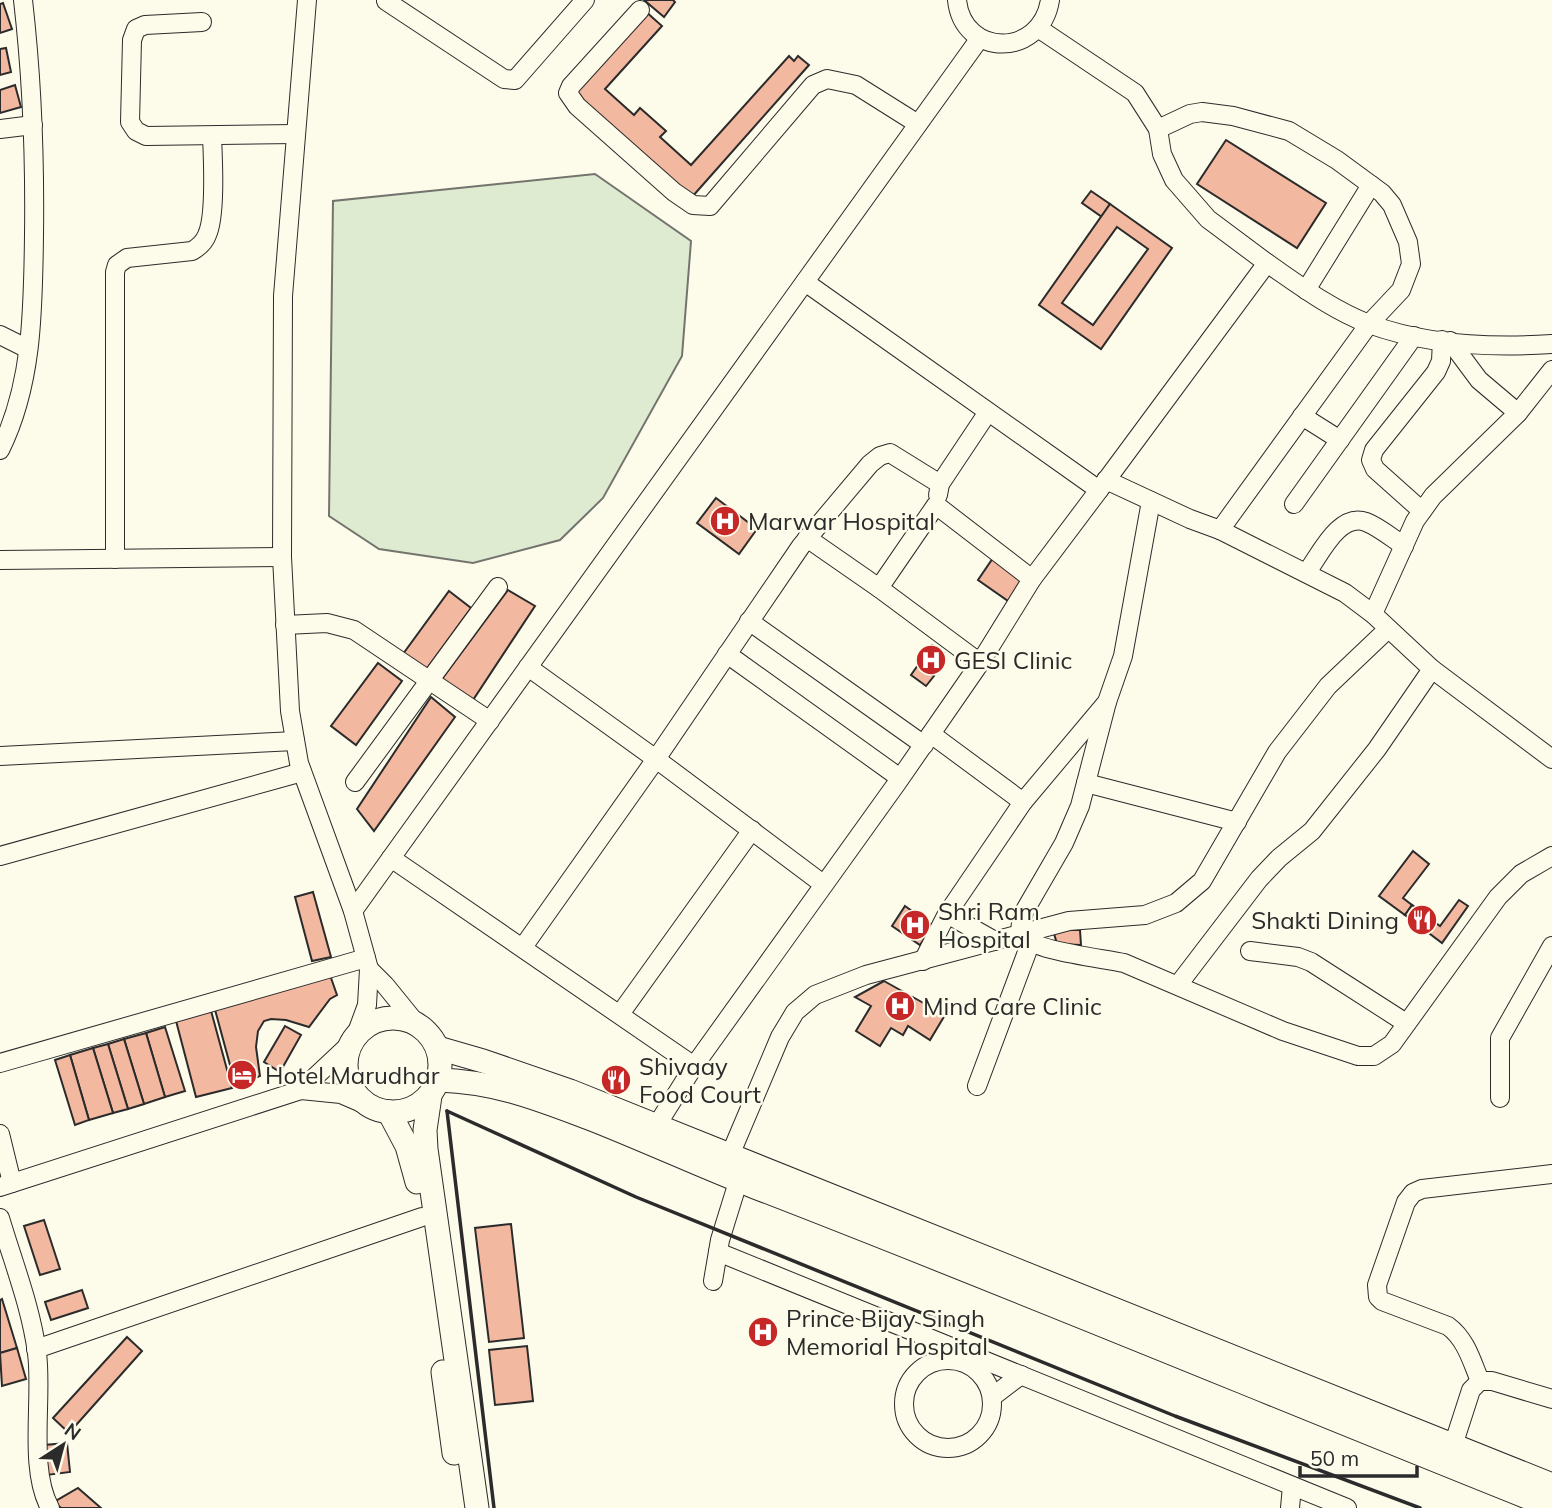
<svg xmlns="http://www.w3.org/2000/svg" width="1552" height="1508" font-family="Mulish,sans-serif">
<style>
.green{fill:#deebd1;stroke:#74746e;stroke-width:2}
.building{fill:#f2b8a0;stroke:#2b2b2b;stroke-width:2;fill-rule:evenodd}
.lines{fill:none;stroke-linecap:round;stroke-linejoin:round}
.minor-casing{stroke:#2b2b2b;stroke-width:20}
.major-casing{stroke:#2b2b2b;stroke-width:25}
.minor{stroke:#fdfbea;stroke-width:18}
.major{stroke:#fdfbea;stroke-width:23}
.wall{stroke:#2b2b2b;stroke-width:3.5}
.labels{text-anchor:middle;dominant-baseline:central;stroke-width:5;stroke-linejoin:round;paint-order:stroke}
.poi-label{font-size:24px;fill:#2b2b2b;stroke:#fdfbea;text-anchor:start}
</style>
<rect width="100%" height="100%" fill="#fdfbea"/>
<!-- green -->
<polygon class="green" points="595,174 691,241 682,356 603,498 560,540 473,563 379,549 329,516 333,201"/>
<!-- building -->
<g class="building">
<polygon points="644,0 673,0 675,2 664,17"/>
<polygon points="3,3 12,29 0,33 0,4"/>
<polygon points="644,10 662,26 605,89 634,115 640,108 666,131 660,137 691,165 789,56 794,61 798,56 809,65 692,197 574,92"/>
<polygon points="6,48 11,72 0,75 0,49"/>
<polygon points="15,85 21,107 0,113 0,90"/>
<polygon points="1226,140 1326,203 1297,248 1197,184"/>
<polygon points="1091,191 1110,204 1102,217 1082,203"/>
<path d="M1110 204 1172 248 1101 349 1039 305ZM1117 227 1148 249 1093 325 1062 303Z"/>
<polygon points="716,498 757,529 739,554 697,523"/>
<polygon points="993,558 1027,581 1011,603 978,580"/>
<polygon points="508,590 535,606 473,700 442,679"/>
<polygon points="449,591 471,608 425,671 403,654"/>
<polygon points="932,645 944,653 930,673 934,676 926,686 911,675"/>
<polygon points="378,663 402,681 356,745 331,726"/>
<polygon points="431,697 455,717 374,831 357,809"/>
<polygon points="1413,851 1429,864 1403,898 1412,905 1405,915 1379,896"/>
<polygon points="313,892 331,957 312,961 295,897"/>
<polygon points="1459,900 1468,906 1442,943 1405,915 1412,905 1440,926"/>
<polygon points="905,906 933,926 920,945 892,926"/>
<polygon points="1053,930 1080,930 1081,945 1057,944"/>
<polygon points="330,975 337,995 330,999 309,1027 286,1020 271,1019 264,1021 258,1031 256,1047 260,1076 236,1087 214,1006"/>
<polygon points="884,981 945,1015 930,1040 908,1026 903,1035 891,1028 880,1046 856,1031 871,1006 855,997"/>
<polygon points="210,1007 232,1088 196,1097 175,1017"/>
<polygon points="285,1026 301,1035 280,1072 264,1062"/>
<polygon points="165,1027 185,1091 165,1097 146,1033"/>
<polygon points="146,1033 165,1097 144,1104 124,1039"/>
<polygon points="124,1039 144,1104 128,1109 108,1044"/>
<polygon points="108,1044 128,1109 113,1113 93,1048"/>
<polygon points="93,1048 113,1113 89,1120 70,1055"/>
<polygon points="70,1055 89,1120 75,1125 55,1060"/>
<polygon points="44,1220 60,1269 40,1275 24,1226"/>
<polygon points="511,1224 524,1338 489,1342 475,1228"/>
<polygon points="82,1290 88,1308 51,1320 45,1302"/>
<polygon points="2,1299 17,1348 0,1353 0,1300"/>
<polygon points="127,1337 142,1351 69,1433 53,1418"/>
<polygon points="527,1346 533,1401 495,1405 489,1350"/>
<polygon points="17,1348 26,1379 2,1386 0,1353"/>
<polygon points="67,1443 70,1472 47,1475 44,1445"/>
<polygon points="78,1488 101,1508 61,1508 54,1502"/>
</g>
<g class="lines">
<!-- minor casing -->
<g class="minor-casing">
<g id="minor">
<polyline points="307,0 283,296 282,557 290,711 299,763 353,911 369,969 367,1005 356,1035"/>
<path d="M957 0C963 58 1041 58 1050 0"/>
<polyline points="386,1 504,79 515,80 585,0"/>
<polyline points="640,10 571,86 568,93 577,106 674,192 693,205 710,206 813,85 827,79 856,85 918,124"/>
<polyline points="202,22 145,25 136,29 132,40 130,122 136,131 146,136 296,134"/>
<polyline points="0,129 33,125"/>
<path d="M1267 263C1299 285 1332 310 1369 324 1426 345 1493 348 1552 344"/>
<polyline points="805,282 1099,490 1267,263 1208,219 1174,180 1162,154 1158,129 1135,93 1038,28"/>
<polyline points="1306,290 1371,185"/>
<polyline points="0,335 28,349"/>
<polyline points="1450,341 1479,380 1518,413"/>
<polyline points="1302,416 1340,440"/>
<path d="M0 450C33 384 33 308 34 235 35 157 32 78 23 0"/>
<polyline points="1106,480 1190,519 1220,530 1369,324 1401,290 1411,264 1408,242 1392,205 1382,193 1337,160 1289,131 1233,116 1202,112 1190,114 1158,129"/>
<polyline points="938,495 940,484 988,412"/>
<polyline points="1294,504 1414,336"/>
<polyline points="1422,511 1375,469 1371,460 1374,450 1436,372 1441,361 1442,340"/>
<polyline points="1220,530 1345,593 1373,614 1432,669 1552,759"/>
<polyline points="807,538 879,588 980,663"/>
<path d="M115 559V272L117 265 127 258 192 251C199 247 204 243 207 235 216 216 213 159 212 136"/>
<polyline points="0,560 282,557"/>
<path d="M1307 572C1320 555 1339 512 1366 522 1379 527 1392 538 1404 546"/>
<polyline points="879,588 936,505 1032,579"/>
<polyline points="1373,614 1415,521 1433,496 1518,413 1552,370"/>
<polyline points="749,621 924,745"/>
<polyline points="285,625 327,623 354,630 490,721"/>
<polyline points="727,654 900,778"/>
<polyline points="528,667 656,759 823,884"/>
<path d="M1107 702 1080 806 1064 843 1024 912C1022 918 1019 926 1021 933 1028 951 1103 958 1124 963L1283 1031 1358 1056H1374L1392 1044 1498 897 1521 874 1552 856"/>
<polyline points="931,734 1023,802"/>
<polyline points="0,756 295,741"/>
<polyline points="355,782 498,587"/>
<polyline points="1086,783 1237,822"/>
<polyline points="0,856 302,772"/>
<polyline points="391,858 694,1066"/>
<polyline points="353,911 980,38"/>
<polyline points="947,914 995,941"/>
<polyline points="523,947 656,759 801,546 870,464 880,456 890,453 940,484"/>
<polyline points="1250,951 1298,957 1311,962 1406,1023"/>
<polyline points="923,961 947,914 1023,802 1107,702 1123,656 1151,501"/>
<polyline points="369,969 385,985 415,1022"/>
<polyline points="1178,985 1259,879 1279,858 1312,831 1377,749 1432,669"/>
<polyline points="620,1014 752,830"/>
<polyline points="0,1063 366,958"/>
<polyline points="977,1086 1030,944"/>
<polyline points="301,1090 341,1094 371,1107"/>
<polyline points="1500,1098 1500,1038 1552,946"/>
<polyline points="0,1134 12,1183"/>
<polyline points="650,1136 694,1066 897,783 980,663 1032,579 1099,490"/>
<polyline points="725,1167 780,1037 795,1012 815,995 866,975 1069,921 1145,915 1176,903 1202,881 1277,752 1328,686 1388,629"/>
<polyline points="0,1187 301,1090 349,1045"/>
<path d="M0 1218C13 1262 31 1307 37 1353 43 1399 28 1468 50 1508"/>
<polyline points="718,1252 1347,1508"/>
<polyline points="713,1281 720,1240 742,1169"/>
<polyline points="36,1349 422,1217"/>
<circle cx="948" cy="1404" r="44"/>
<path d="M1480 1381C1472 1362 1466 1339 1448 1326L1382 1301 1378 1297 1377 1285 1406 1202 1413 1193 1422 1189 1552 1174"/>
<polyline points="992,1397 1021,1375"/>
<polyline points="1450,1455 1471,1390 1480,1381 1492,1381 1552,1399"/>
<polyline points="1290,1508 1292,1486"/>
</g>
</g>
<!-- major casing -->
<g class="major-casing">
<g id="major">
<circle cx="393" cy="1065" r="47"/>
<polyline points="438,1048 483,1061 570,1091 1552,1485"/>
<path d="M439 1080C496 1082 536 1098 589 1118 645 1140 699 1165 755 1187 1022 1290 1286 1401 1552 1507"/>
<polyline points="430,1096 425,1130 426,1149 477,1508"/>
<polyline points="389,1112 407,1146 417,1182"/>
<polyline points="443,1372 454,1453"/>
</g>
</g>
<!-- minor -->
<use href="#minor" class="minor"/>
<!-- major -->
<use href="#major" class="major"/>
<!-- wall -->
<g class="wall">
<polyline points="447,1111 636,1197 1175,1416 1420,1508"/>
<polyline points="447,1111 494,1508"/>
</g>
</g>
<!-- icons -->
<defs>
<g id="hospital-disc" transform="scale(1.575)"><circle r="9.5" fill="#c62828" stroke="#fdfbea"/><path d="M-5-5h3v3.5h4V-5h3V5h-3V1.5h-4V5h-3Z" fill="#fff"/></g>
<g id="restaurant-disc" transform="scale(1.575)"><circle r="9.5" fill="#c62828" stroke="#fdfbea"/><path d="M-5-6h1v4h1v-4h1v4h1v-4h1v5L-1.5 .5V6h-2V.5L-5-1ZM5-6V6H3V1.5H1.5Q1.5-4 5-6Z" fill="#fff"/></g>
<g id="hotel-disc" transform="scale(1.575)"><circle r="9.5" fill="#c62828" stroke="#fdfbea"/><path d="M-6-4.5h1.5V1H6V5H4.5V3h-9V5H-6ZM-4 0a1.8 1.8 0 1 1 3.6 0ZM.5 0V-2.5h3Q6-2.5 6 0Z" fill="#fff"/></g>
</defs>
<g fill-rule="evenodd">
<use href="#hospital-disc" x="725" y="521"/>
<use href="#hospital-disc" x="931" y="660"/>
<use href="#restaurant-disc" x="1422" y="920"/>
<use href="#hospital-disc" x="915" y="925"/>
<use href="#hospital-disc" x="900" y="1006"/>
<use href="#hotel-disc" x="242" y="1075"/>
<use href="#restaurant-disc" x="616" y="1080"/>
<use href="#hospital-disc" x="763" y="1332"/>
</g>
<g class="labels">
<!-- poi labels -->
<g class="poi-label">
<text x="748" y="521">Marwar Hospital</text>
<text x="954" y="660">GESI Clinic</text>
<text x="938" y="911">Shri Ram<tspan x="938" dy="28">Hospital</tspan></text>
<text x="1399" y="920" text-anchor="end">Shakti Dining</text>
<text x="923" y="1006">Mind Care Clinic</text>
<text x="639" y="1066">Shivaay<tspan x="639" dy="28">Food Court</tspan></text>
<text x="265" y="1075">Hotel Marudhar</text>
<text x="786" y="1318">Prince Bijay Singh<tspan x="786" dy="28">Memorial Hospital</tspan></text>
</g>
</g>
<!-- north arrow -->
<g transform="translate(63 1445) rotate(36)" stroke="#fdfbea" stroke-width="5" paint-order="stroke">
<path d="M0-5L12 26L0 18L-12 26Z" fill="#2b2b2b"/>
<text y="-10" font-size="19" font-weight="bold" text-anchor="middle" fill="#2b2b2b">N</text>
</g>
<!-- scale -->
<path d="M1300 1466v10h117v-10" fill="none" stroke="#2b2b2b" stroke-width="3.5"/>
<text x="1310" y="1466" font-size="21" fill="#2b2b2b" stroke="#fdfbea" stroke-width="5" paint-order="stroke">50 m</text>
</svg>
